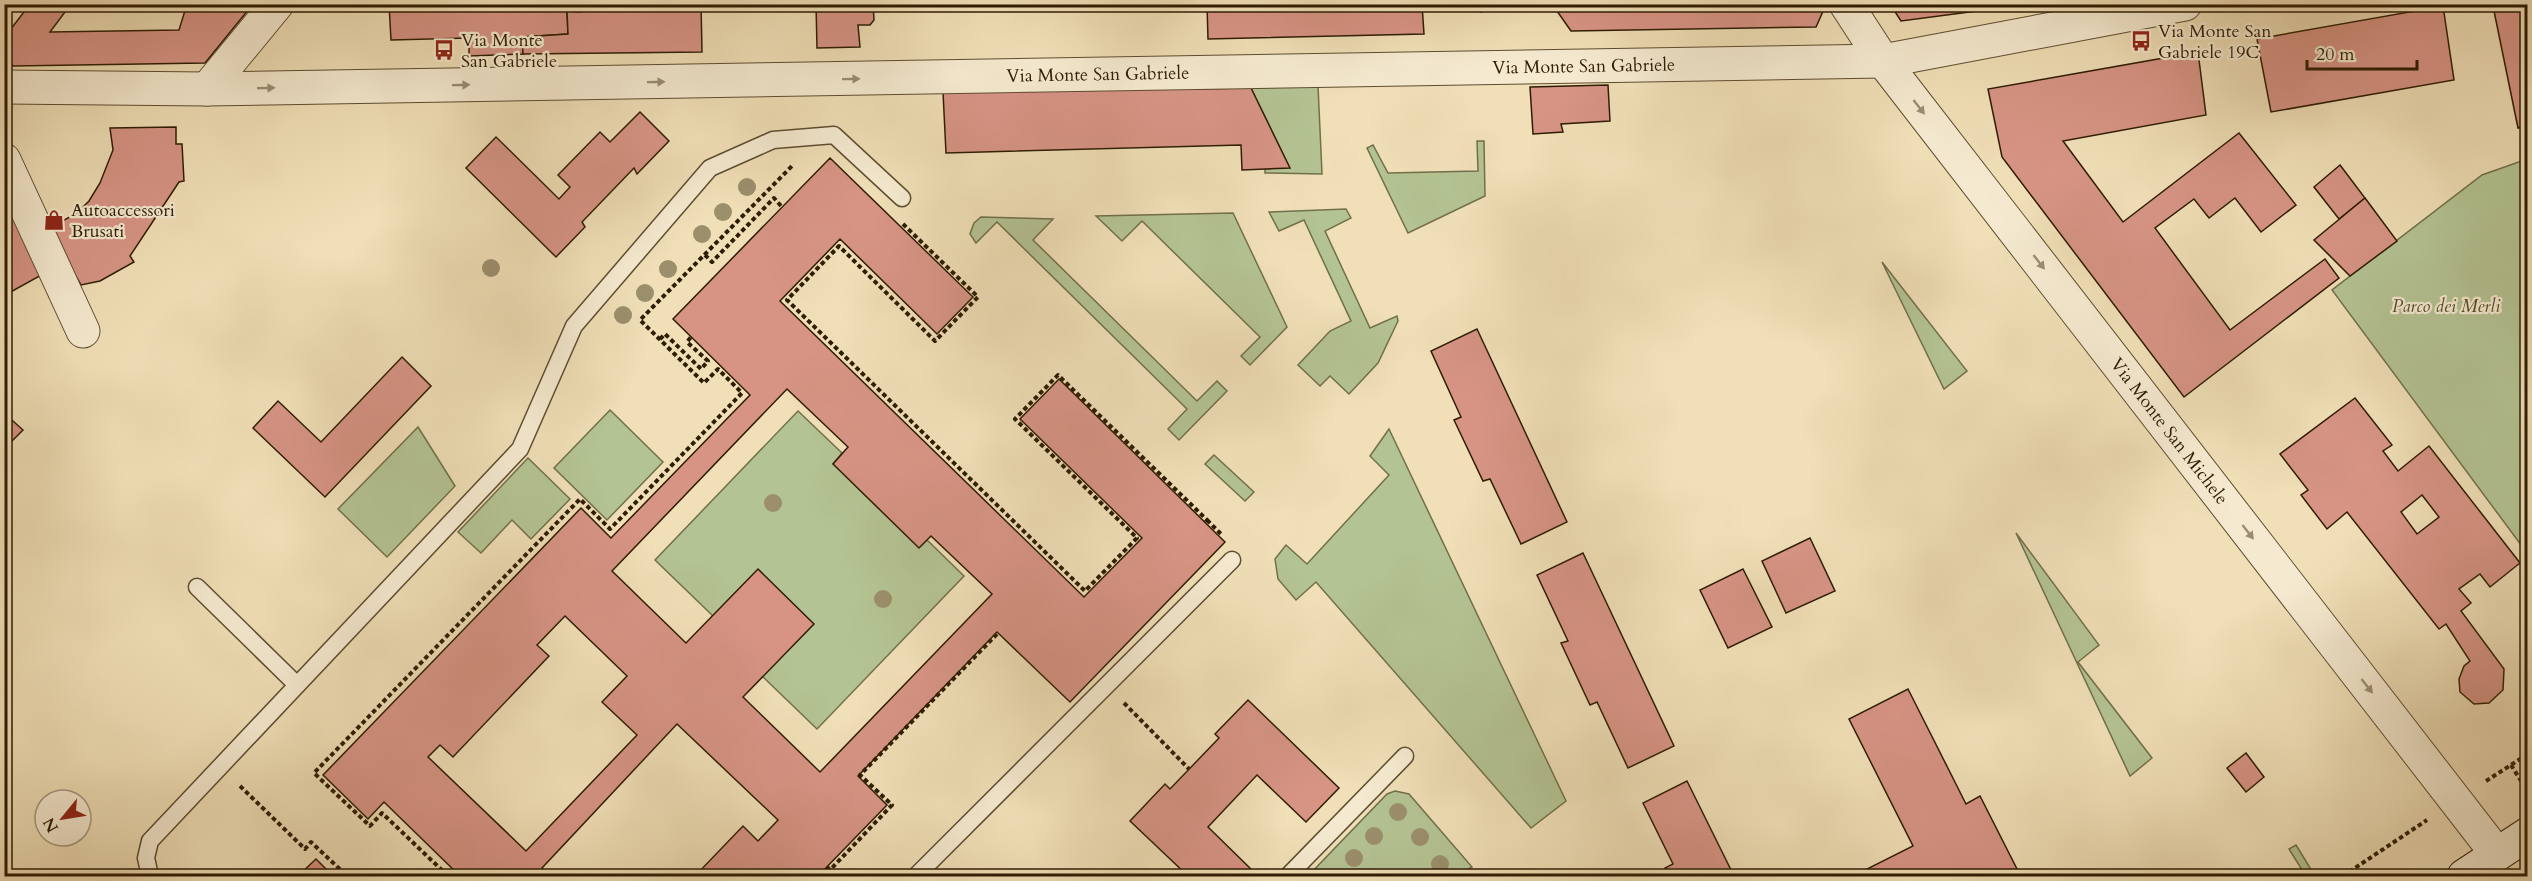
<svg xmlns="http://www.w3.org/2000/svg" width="2532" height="881" font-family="Cardo,serif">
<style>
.green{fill:#b4c393;stroke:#71704b;stroke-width:1.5}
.building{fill:#d79485;stroke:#2e1c03;stroke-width:1.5;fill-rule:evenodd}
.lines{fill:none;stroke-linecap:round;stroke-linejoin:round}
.lane-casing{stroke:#5e4d30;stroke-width:19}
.street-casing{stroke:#5e4d30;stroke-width:35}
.secondary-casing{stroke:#2e1c03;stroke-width:35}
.path{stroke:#2e1c03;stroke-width:4;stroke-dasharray:4.5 3;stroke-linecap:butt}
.lane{stroke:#f5ead0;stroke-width:16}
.street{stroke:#f5ead0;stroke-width:33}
.secondary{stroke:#f5ead0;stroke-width:33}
.tree{fill:#9b8f6c}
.oneway{fill:#9b8d74}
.labels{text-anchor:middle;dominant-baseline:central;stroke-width:4.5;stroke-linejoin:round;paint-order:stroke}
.poi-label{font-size:18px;fill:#2e1c03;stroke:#f5ead0;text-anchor:start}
.street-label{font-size:18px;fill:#2e1c03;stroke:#f5ead0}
.park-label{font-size:18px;font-style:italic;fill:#564e2e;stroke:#f5ead0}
</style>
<rect width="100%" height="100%" fill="#f0dfb7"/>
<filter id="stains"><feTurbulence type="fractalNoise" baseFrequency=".00333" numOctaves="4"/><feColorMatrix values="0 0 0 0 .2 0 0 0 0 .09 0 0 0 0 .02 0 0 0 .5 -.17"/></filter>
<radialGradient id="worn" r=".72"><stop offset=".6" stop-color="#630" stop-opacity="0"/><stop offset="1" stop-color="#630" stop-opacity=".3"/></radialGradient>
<!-- green -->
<g class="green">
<polygon points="1318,86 1322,174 1265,173 1265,169 1289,167 1251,88"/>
<polygon points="1477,141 1484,141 1485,196 1408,233 1367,148 1373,145 1388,173 1478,171"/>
<polygon points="2527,159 2527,553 2332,290 2482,175"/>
<polygon points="1346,209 1351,218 1325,231 1370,328 1397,316 1398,321 1378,363 1349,394 1330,376 1320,386 1298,365 1330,331 1351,321 1304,220 1279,231 1269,212"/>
<polygon points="1233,213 1287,327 1250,365 1241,356 1260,337 1142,221 1122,241 1096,216"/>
<polygon points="981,217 1053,219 1033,240 1197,401 1217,381 1227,391 1179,440 1168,429 1187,409 997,222 976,243 970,234 974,223"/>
<polygon points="1882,262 1967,371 1944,389"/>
<polygon points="610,410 663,462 607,520 554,468"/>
<polygon points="798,411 842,453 833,464 927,540 964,576 817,729 762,676 758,570 713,616 655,560"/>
<polygon points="418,427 455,486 387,557 338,509"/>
<polygon points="1389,429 1566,801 1531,828 1316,582 1296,600 1278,579 1275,559 1286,545 1307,564 1389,475 1370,456"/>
<polygon points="1214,455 1254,492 1245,501 1205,464"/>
<polygon points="528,458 570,499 531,539 512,520 481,553 458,532"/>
<polygon points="2016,533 2099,645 2078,662 2152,758 2130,776"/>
<polygon points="1395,791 1409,794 1472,867 1457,876 1308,876 1387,794"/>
<polygon points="2296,845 2315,876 2299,876 2304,873 2289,849"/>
</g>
<!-- building -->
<g class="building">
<polygon points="30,4 71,4 50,32 179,30 187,4 253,4 205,63 13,66 4,55 4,38"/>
<polygon points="389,4 587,4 580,12 567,11 568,34 522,37 523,54 469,56 469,38 391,40"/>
<polygon points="587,4 701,4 702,52 523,54 522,37 568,34 567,11 580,12"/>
<polygon points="816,4 873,4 874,20 870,25 858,25 860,47 817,48"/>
<polygon points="1207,4 1422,4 1424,34 1208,39"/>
<polygon points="1475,4 1492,4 1481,12"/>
<polygon points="1552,4 1821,4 1824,9 1816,27 1571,31"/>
<polygon points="1890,4 2031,4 1901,21"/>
<polygon points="2528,4 2528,126 2518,128 2494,11"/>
<polygon points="2443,6 2454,80 2271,112 2257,39"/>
<polygon points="2198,52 2206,115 2063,141 2123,222 2239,133 2296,205 2261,232 2235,198 2209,218 2194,199 2155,228 2230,330 2325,259 2339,278 2184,397 2002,157 1988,89"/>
<polygon points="1608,85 1610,121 1561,124 1563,132 1533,134 1530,87"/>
<polygon points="1251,88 1290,168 1242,170 1241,145 946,153 943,92"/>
<polygon points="640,112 669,141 637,174 634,168 582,222 585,227 556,257 466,168 496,137 559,199 570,187 558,175 600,132 610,142"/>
<polygon points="176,127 176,144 182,144 184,181 179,182 130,256 134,262 100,281 81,285 48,229 77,213 89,201 100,183 113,150 110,128"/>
<path d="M830 158 973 297 937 334 840 239 780 301 1084 597 1142 538 1020 419 1059 379 1225 542 1070 702 997 632 858 776 887 805 818 876H695L743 826 758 841 778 820 677 724 542 868 551 876H460L384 802 368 819 323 775 581 508 611 538 750 395 673 319ZM787 389 848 447 833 464 919 548 931 536 992 594 820 772 743 697 814 624 758 569 686 643 612 571ZM565 616 627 676 602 702 637 735 526 851 428 757 440 745 453 757 549 656 537 645Z"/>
<polygon points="2340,165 2365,198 2339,219 2314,187"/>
<polygon points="4,196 45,273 7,294 4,290"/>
<polygon points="2365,198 2397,241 2350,276 2314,240"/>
<polygon points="1477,329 1567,522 1521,544 1490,479 1483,481 1454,420 1461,417 1431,351"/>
<polygon points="402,357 431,386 325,497 253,428 278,401 321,442"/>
<path d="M2355 398 2392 445 2383 451 2398 471 2429 446 2520 563 2490 587 2480 574 2459 589 2471 603 2461 611 2504 669 2503 690 2489 703 2474 704 2460 692 2459 679 2464 666 2470 661 2446 624 2439 629 2347 512 2327 529 2301 495 2308 490 2280 454ZM2422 495 2439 517 2417 534 2401 512Z"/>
<polygon points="4,413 23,430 4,449"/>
<polygon points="1810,538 1835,591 1786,613 1762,561"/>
<polygon points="1583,553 1674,746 1628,768 1597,702 1590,705 1561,643 1568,641 1537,575"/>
<polygon points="1743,569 1772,627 1728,648 1700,590"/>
<polygon points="1908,689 1966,804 1980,796 2019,873 2012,876 1868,876 1865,870 1913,846 1849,719"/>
<polygon points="1248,700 1339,788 1306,822 1257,775 1208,827 1255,873 1252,876 1188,876 1130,821 1165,784 1170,789 1219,738 1215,734"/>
<polygon points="2246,753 2264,777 2246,792 2227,768"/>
<polygon points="1687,781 1734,876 1669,876 1665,868 1673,864 1643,803"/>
<polygon points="316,859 333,876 298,876"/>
</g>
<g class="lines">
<!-- lane casing -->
<g class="lane-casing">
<g id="lane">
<polyline points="197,587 297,685"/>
<polyline points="150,876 146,858 150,841 520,449 574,326 710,168 773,140 834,135 902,198"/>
<polyline points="916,876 1232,560"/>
<polyline points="1288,876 1405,756"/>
</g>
</g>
<!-- street casing -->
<g class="street-casing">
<g id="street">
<path id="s1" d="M1846 4 1883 61 2497 854"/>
<path id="s2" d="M4 87 207 89 1883 61 2185 4"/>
<polyline points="207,89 277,4"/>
<polyline points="4,160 83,331"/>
</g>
</g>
<!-- secondary casing -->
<g class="secondary-casing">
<polyline id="secondary" points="2464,876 2528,834"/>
</g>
<!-- path -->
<g class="path">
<polyline points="903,224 978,297 935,341 839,246 787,300 1085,591 1137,538 1015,419 1058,375 1207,520 1206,522"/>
<polyline points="705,255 712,262 774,198 782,207"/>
<polyline points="660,339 665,334 701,369 708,361 687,342 691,337"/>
<polyline points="1207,520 1222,535"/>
<polyline points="1124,703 1189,769"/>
<polyline points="2511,765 2528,792"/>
<polyline points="2486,781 2528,754"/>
<polyline points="240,786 305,849 311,842 347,876"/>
<polyline points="827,867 830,870 892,805 860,775 997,634"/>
<polyline points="448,876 382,813 370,826 314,773 580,499 610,529 742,393 718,369 704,383 640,320 793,165"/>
<polyline points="2343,876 2427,820"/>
</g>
<!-- lane -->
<use href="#lane" class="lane"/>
<!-- street -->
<use href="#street" class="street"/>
<!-- secondary -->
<use href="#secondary" class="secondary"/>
</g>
<!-- trees -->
<g class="tree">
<circle cx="747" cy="187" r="9"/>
<circle cx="723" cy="212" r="9"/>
<circle cx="702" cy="234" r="9"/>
<circle cx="491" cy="268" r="9"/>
<circle cx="668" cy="269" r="9"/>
<circle cx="645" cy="293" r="9"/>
<circle cx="623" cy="315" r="9"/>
<circle cx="773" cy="503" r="9"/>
<circle cx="883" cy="599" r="9"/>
<circle cx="1398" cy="812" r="9"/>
<circle cx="1374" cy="836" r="9"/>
<circle cx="1420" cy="837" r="9"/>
<circle cx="1354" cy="858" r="9"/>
<circle cx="1440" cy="864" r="9"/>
</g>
<!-- one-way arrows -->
<defs><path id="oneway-solid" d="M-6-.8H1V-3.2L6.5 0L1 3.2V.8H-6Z" transform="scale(1.5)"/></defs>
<g class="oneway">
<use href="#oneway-solid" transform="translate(851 79) rotate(-1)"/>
<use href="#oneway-solid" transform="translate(656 82) rotate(-1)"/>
<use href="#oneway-solid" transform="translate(461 85) rotate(-1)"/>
<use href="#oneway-solid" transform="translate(266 88) rotate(-1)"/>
<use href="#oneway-solid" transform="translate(1919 107) rotate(52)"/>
<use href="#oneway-solid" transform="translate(2039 262) rotate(52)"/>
<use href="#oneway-solid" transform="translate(2248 532) rotate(52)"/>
<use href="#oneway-solid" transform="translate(2367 686) rotate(52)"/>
</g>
<!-- icons -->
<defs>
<g id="bus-bare" transform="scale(1.62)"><path d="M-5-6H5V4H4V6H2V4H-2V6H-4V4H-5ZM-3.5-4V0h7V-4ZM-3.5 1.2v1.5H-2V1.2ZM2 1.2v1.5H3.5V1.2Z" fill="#8f2418" stroke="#f5ead0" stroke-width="2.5" paint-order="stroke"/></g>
<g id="shop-bare" transform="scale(1.62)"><path d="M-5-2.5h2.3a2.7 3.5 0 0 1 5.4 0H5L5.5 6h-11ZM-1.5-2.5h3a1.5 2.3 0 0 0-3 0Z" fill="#8f2418" stroke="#f5ead0" stroke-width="2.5" paint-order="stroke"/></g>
</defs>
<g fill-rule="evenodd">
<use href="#bus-bare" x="2141" y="41"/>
<use href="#bus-bare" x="444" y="50"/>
<use href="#shop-bare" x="54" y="220"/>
</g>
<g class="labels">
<!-- poi labels -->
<g class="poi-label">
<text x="2158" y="31">Via Monte San<tspan x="2158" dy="21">Gabriele 19C</tspan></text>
<text x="461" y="40">Via Monte<tspan x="461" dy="21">San Gabriele</tspan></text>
<text x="71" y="210">Autoaccessori<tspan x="71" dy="21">Brusati</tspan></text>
</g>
<!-- street labels -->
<g class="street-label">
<text stroke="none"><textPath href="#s2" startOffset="1580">Via Monte San Gabriele</textPath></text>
<text stroke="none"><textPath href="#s2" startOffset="1094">Via Monte San Gabriele</textPath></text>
<text stroke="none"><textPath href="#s1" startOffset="536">Via Monte San Michele</textPath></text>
</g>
<!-- park labels -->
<g class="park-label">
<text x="2446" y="306">Parco dei Merli</text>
</g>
</g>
<!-- margin -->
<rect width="2532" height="881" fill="none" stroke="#f0dfb7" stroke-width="24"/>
<rect x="6" y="6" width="2520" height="869" fill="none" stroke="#2e1c03" stroke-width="3"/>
<rect x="12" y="12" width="2508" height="857" fill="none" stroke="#2e1c03" stroke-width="1.5"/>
<!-- north arrow -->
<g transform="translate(63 818) rotate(240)"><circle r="28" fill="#f5ead0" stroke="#a5987e" stroke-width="1.5"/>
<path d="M0-4.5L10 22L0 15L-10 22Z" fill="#8f2418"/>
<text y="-9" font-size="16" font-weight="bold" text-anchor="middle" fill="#2e1c03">N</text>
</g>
<!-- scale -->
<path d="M2307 60v9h110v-9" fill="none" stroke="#2e1c03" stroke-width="3"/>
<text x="2316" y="60" font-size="18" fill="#2e1c03" stroke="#f5ead0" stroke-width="4.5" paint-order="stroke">20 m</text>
<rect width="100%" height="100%" filter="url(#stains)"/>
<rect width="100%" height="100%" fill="url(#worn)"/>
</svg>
